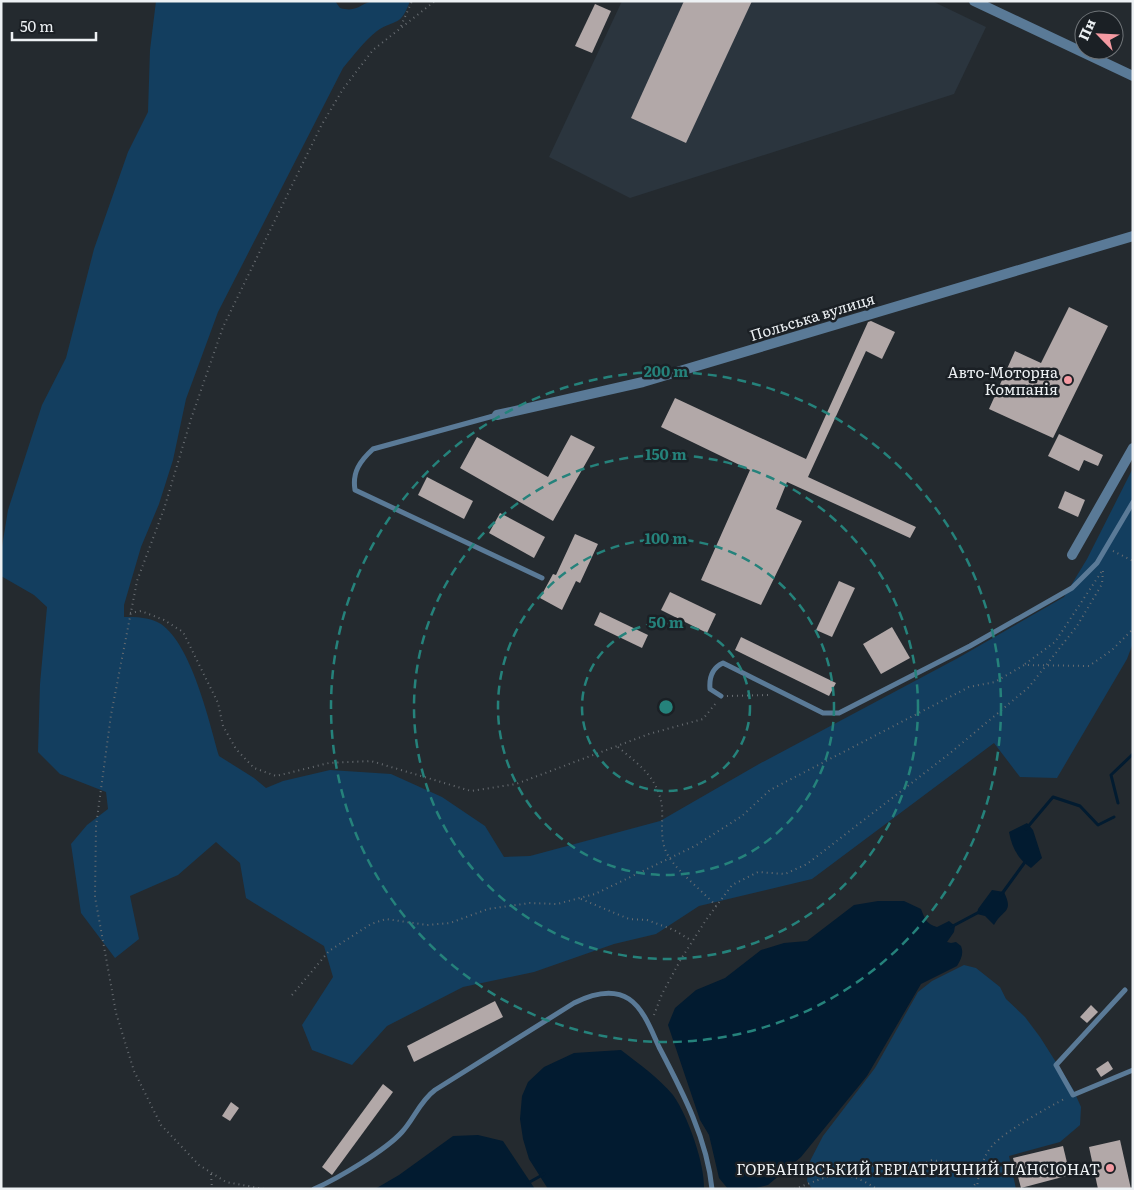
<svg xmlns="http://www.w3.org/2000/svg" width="1134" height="1190" font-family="Literata,serif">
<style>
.built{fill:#2b353e}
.green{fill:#133e5f}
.water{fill:#021b30}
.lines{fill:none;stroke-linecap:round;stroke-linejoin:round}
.stream{stroke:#021b30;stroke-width:3}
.building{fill:#b2a8a8}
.path{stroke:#676c71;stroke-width:2;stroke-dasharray:1 4;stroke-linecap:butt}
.service{stroke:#5a7a97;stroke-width:5}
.minor{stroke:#5a7a97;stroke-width:10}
.ring{fill:none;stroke:#25827b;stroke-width:2.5;stroke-dasharray:9 6}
.poi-dot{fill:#f49aa2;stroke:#1b2025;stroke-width:2}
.labels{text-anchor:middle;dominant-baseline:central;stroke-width:5;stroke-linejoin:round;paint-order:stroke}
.street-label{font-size:15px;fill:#edf1f4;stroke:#1b2025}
.poi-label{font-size:15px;fill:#edf1f4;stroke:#1b2025;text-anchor:end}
.centre{fill:#25827b;stroke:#1b2025;stroke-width:2.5}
.ring-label{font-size:15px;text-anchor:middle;font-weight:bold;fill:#25827b;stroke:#1b2025;stroke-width:5;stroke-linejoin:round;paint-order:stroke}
</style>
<rect width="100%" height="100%" fill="#242a2f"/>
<!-- built -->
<polygon class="built" points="622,1 932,1 986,27 954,94 630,198 549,157"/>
<!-- green -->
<g class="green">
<path d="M156 1H335L340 8C358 13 360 3 374 1 385 0 398 1 410 1 400 28 396 18 377 31 364 41 354 55 343 68L218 312 186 399 173 460 159 504 141 547 124 605V617C136 617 150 617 161 624 192 646 209 721 219 756L254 778 266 788 283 781 330 770 391 774 442 797 485 826 504 857 530 856 660 821 759 764 958 658 1064 597 1087 559 1133 468V643L1127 659 1057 778 1020 777 994 743 812 879 699 906 656 934 614 944 534 972 463 987 387 1026 352 1065 312 1050 302 1025 333 977 324 946 246 898 240 863 216 842 178 875 130 896 139 939 115 958 81 913 71 844 87 825 108 809 106 792 60 774 38 752 40 684 47 607 34 595 1 576V553L8 510 42 405 66 358 94 249 128 152 148 112 150 50Z"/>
<polygon points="964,965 976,968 1000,987 1006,999 1025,1017 1040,1037 1073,1089 1081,1107 1080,1125 1060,1142 1009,1156 1016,1189 812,1189 807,1181 809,1163 823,1136 875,1068 918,992 932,981"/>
</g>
<!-- water -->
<g class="water">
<path d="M1027 823 1033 830 1042 858 1031 868C1018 859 1012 848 1009 832Z"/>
<path d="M992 890 1004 892C1014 913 1003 909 994 925L985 916 977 914 978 909Z"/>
<path d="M878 901H904L921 909C925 919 926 924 937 927L949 921 955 926 954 932 947 942 951 943 956 942 961 946C964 954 961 959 957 966L921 984 867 1076 801 1157 768 1185 752 1189H728L719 1178 709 1135 700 1120 668 1025 675 1008 696 990 725 978 761 950 784 943 807 941 854 905Z"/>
<path d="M621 1050C638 1063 659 1078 673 1095 688 1116 705 1164 704 1189H548L529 1159 523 1139 520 1119 522 1096 528 1082 544 1067 574 1053Z"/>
<polygon points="478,1135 503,1141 535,1189 375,1189 399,1175 453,1136"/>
</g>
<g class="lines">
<!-- stream -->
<g class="stream">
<polyline points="1118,803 1111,775 1133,754"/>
<polyline points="1026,829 1053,797 1080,806 1098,825 1114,817"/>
<polyline points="1001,895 1025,862"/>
<polyline points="951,927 981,911"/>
<polyline points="528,1183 544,1174"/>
</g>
</g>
<!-- building -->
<g class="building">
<polygon points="684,1 752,1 686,143 631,118"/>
<polygon points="595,4 611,11 592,53 575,46"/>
<polygon points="1069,307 1108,326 1053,438 989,409 1015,351 1041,363"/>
<polygon points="871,321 895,332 882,359 866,351 808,477 916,527 910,538 787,482 776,509 802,521 761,605 701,580 750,470 661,427 675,398 806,459 868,322"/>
<polygon points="1059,434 1103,455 1098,466 1084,460 1079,471 1048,456"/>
<polygon points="571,435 595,447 553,521 460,468 477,437 548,477"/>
<polygon points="427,477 473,501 464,519 418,495"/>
<polygon points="1065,491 1085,500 1078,517 1058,508"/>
<polygon points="500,513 545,537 534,558 489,533"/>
<polygon points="575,534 598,544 580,583 576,581 562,610 540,598 553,574 556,575"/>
<polygon points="839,581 855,588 832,637 816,630"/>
<polygon points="670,592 716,614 707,633 661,610"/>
<polygon points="600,612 648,635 642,648 594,625"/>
<polygon points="892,627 910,658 881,674 863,644"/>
<polygon points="741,637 836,683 829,696 735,650"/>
<polygon points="495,1001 503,1017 414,1062 407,1046"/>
<polygon points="1091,1005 1098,1012 1087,1023 1080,1017"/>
<polygon points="1108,1061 1113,1069 1101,1077 1096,1069"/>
<polygon points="383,1084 393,1092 332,1175 322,1167"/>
<polygon points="231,1102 239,1108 230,1121 222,1116"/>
<polygon points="1120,1140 1131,1189 1098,1189 1089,1147"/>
<polygon points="1063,1146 1070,1175 1021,1188 1013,1158"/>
</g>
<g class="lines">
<!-- path -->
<g class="path">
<polyline points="401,26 412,1"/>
<polyline points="1113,551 1133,561"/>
<polyline points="130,613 141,611 164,620 183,632 218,703 223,726 236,749 254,768 276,776 329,763 371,761 471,791 516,784 649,734 703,719 716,703"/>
<polyline points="1025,664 1055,642 1102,571"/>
<polyline points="727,696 768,695"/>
<path d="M618 747C639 765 658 777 662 807 663 821 660 835 665 849 671 867 702 890 716 906"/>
<polyline points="581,899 629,919 647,920 674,930 692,941"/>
<polyline points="292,995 329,951 371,924 386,919 427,925 450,923 488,909 530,903 557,904 595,894 695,846 742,816 770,790 940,702 969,687 995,682 1024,665 1089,666 1112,650 1133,629"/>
<polyline points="654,1015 662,994 681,959 706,920 732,885 758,872 785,874 807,864 949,754 1029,687 1077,626 1102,584 1103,570"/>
<polyline points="843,1173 871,1166 895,1163 919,1165 932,1160 975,1167 983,1163"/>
<polyline points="211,1174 212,1189"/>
<polyline points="264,1189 226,1182 199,1165 161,1125 134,1071 116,1013 95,897 96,826 111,715 137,581 164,509 191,419 223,327 321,126 343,89 373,50 435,1"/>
<path d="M794 1189C832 1176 839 1165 877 1189"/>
<polyline points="971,1189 977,1182"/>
<path d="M977 1189C978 1175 983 1155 993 1145 1005 1131 1049 1107 1066 1098"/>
</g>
<!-- service -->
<g class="service">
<path d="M497 415 373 449C360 461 352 472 355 490L542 578"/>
<path d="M721 696 710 689C709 677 712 668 723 663L823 713H839L970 646 1072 588 1097 563 1133 502"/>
<polyline points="1125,990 1056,1065 1073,1095 1133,1070"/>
<path d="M314 1189C337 1179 386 1150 402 1132 414 1119 420 1101 435 1090L574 1003C590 995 612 988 629 999 644 1009 652 1032 659 1047 682 1091 707 1138 712 1189"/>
</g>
<!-- minor -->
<g class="minor">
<polyline points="974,1 1133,76"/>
<polyline points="497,415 643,382 1133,236"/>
<polyline points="1072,555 1133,448"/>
</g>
</g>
<!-- distance rings -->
<g class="ring">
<circle cx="666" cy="707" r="84"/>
<circle cx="666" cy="707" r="168"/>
<circle cx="666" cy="707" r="252"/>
<circle cx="666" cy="707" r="335"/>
</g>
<!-- markers -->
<g class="poi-dot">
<circle cx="1068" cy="380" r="5"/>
<circle cx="1110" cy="1168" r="5"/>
</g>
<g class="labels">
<!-- street labels -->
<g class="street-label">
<text transform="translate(812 316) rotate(-17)">Польська вулиця</text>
</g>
<!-- poi labels -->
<g class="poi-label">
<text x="1058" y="371">Авто-Моторна<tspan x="1058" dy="17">Компанія</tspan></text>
<text x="1100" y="1168">ГОРБАНІВСЬКИЙ ГЕРІАТРИЧНИЙ ПАНСІОНАТ</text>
</g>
</g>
<circle cx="666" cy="707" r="8" class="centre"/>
<g class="ring-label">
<text x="666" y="377">200 m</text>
<text x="666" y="460">150 m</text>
<text x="666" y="544">100 m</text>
<text x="666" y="628">50 m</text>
</g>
<!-- border -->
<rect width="1134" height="1190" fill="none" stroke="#edf1f4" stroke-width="5"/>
<!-- north arrow -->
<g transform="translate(1099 35) rotate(294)"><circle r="24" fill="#1b2025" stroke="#6f7478"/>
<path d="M0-4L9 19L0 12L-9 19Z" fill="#f49aa2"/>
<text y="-8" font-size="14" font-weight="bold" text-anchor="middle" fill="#edf1f4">Пн</text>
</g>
<!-- scale -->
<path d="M12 32v8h84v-8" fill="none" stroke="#edf1f4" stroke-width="2.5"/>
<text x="20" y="32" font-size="15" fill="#edf1f4" stroke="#1b2025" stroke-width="4" paint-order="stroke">50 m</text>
</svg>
